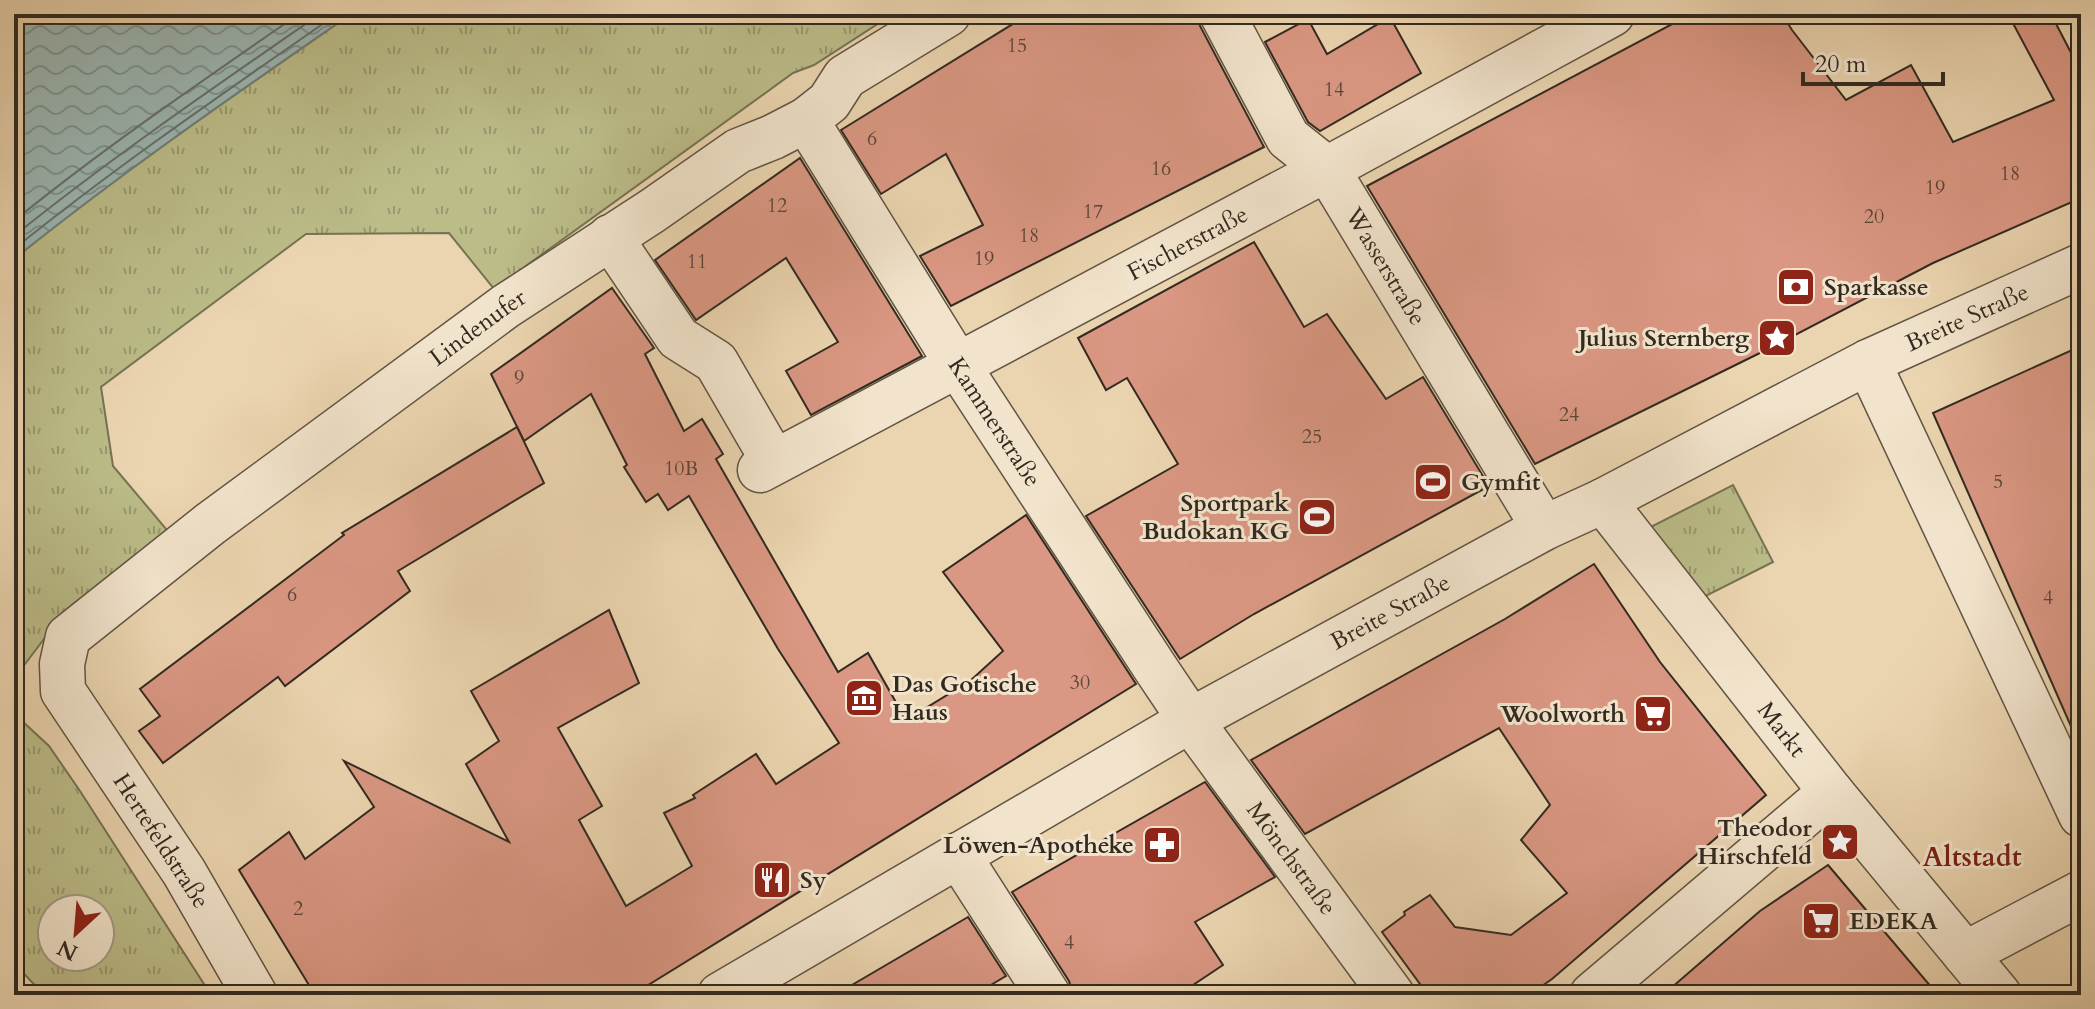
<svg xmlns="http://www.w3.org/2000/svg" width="2095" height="1009" font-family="Cardo,serif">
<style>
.park{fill:url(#park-tufts);stroke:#767354;stroke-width:2;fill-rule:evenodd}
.water{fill:url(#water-waves);stroke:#717f79;stroke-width:2}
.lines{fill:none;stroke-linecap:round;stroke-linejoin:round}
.shore{stroke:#66706a;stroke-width:2}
.building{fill:#da9783;stroke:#322a20;stroke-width:2}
.minor-casing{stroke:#605544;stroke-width:47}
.minor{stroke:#f2e4cc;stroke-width:44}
.labels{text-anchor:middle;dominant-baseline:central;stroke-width:6;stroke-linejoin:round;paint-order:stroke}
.number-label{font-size:20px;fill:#5c4539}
.street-label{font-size:24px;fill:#322a20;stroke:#f2e4cc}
.poi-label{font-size:24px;font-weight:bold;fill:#322a20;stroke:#f2e4cc;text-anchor:start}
.quarter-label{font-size:28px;font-weight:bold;fill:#7a1f14;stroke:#f2e4cc}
</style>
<defs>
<pattern id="park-tufts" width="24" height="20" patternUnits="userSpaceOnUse" patternTransform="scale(2)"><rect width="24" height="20" fill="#bbbc88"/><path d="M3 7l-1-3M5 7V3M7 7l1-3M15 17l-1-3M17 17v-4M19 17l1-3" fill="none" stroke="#99996f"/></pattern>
<pattern id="water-waves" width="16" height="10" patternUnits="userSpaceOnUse" patternTransform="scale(2)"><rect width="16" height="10" fill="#9bb7b4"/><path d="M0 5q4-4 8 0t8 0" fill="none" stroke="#7f9592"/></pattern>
</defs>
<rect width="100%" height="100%" fill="#ebd5b0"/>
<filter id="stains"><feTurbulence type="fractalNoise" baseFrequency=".0025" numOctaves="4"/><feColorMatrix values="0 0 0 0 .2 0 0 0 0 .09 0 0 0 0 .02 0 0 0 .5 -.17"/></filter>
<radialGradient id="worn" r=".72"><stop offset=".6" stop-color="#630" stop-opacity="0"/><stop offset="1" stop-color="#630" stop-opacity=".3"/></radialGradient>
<!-- park -->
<g class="park">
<path d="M351 14H893L814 65 793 73 494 289 449 233 306 234 101 387 113 466 167 530 66 610 19 672 21 720 49 746 80 791 211 995H44L14 963V259C122 172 237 93 351 14ZM52 909H100V957H52Z"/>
<polygon points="1733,485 1773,562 1680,609 1641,532"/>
</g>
<!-- water -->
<path class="water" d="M14 14H351C237 93 122 172 14 259Z"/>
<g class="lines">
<!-- shore -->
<g class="shore">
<path d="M14 221C105 147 202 81 299 14"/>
<path d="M14 236C112 157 216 86 320 14"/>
<path d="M14 249C118 165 228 90 337 14"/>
</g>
</g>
<!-- building -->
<g class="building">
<polygon points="1029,14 1197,14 1200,26 1264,147 951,306 920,256 983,225 946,154 881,194 841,130"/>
<polygon points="1691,14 1782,14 1792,30 1846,100 1911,65 1953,142 2054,100 2008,14 2051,14 2081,72 2081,198 1933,263 1770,348 1535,464 1367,186"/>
<polygon points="1390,17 1421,73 1320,131 1308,122 1265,42 1308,19 1327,54"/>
<polygon points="800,158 922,356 811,415 786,371 838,342 786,258 696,320 655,260"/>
<polygon points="1254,242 1304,327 1327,314 1386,399 1423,377 1489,486 1254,614 1180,659 1086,516 1178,464 1127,378 1106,390 1078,338"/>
<polygon points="612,288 654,348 645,354 684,431 702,419 723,454 716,459 838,672 868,653 906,720 970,681 1003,651 943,572 1026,515 1136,684 632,995 315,995 239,870 289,832 305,859 374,807 344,761 509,842 466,764 499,741 471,691 609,610 639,683 558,728 602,806 579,820 626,906 692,866 664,813 695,798 693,795 756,754 776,784 839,743 778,649 689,496 668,510 658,494 646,502 624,467 627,465 591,394 524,441 491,374"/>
<polygon points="2081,346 2081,749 1933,413"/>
<polygon points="517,427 544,483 398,571 410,591 285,686 278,677 163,763 139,731 160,716 140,689 344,535 342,533"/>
<polygon points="1594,564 1660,662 1766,795 1552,979 1529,995 1428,995 1382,932 1405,915 1404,912 1430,895 1455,927 1511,935 1567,893 1521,840 1550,805 1499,728 1305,834 1251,760 1505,619"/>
<polygon points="1205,782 1275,877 1195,922 1223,965 1178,995 1073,995 1069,981 1012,892"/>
<polygon points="1828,865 1938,995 1663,995 1760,911"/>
<polygon points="968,917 1006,976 974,995 835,995"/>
</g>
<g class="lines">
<!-- minor casing -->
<g class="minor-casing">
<g id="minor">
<path id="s1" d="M1222 14 1288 138 1327 169 1544 528"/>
<path id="s2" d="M806 120 957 364 1158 672 1191 721 1392 995"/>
<polyline points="610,237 678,338 716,362 774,462"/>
<polyline points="1868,362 2081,815"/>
<path id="s3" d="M760 470 1327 169 1612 14"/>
<path id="s4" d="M1603 501 1831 792 1999 995"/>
<polyline points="958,855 1048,995"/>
<polyline points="1965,954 2081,893"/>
<path id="s5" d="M255 995 184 872 63 691 62 664 68 637 210 524 506 306 652 211 738 151 773 137 806 120 829 102 845 77 948 14"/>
<path id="s6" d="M720 995 1175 729 1544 528 1603 501 1868 362 2081 266"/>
<polyline points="1592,995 1831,792"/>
</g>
</g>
<!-- minor -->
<use href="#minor" class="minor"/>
</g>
<!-- icons -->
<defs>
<g id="bank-square" transform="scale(2)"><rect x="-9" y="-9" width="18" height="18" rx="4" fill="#8f2418" stroke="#f2e4cc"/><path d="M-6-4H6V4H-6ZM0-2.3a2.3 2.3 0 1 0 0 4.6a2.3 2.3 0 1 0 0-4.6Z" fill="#fff"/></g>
<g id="sight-square" transform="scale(2)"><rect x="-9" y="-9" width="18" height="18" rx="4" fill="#8f2418" stroke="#f2e4cc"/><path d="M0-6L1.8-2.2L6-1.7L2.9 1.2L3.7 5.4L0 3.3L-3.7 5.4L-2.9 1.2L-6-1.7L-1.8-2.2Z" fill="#fff"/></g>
<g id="stadium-square" transform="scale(2)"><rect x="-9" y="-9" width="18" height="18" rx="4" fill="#8f2418" stroke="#f2e4cc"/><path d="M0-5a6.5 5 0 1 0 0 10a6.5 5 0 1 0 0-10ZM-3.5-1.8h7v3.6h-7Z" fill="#fff"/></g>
<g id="museum-square" transform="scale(2)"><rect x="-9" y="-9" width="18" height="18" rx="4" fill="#8f2418" stroke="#f2e4cc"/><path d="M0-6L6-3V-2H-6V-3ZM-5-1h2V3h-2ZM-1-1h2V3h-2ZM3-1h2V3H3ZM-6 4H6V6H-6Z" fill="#fff"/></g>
<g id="supermarket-square" transform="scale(2)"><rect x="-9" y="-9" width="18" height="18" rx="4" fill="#8f2418" stroke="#f2e4cc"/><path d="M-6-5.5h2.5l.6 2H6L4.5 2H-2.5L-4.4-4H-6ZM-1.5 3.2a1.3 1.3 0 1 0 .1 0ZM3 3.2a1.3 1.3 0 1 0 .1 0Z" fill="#fff"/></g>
<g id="pharmacy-square" transform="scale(2)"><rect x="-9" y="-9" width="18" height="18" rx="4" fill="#8f2418" stroke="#f2e4cc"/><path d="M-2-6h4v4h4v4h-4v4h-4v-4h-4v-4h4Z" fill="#fff"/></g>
<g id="restaurant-square" transform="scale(2)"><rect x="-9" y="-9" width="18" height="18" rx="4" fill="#8f2418" stroke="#f2e4cc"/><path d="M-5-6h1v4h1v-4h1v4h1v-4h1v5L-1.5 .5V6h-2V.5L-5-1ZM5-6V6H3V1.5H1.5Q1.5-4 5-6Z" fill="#fff"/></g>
</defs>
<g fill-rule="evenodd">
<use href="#bank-square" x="1796" y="287"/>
<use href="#sight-square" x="1777" y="338"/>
<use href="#stadium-square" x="1433" y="482"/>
<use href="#stadium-square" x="1317" y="517"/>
<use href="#museum-square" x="864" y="698"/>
<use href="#supermarket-square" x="1653" y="714"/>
<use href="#sight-square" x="1840" y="842"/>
<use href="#pharmacy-square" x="1162" y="845"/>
<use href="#restaurant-square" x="772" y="880"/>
<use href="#supermarket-square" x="1821" y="921"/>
</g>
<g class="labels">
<!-- number labels -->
<g class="number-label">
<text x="1017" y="45">15</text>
<text x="1334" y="89">14</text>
<text x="872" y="138">6</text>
<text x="1161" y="168">16</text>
<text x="2010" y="173">18</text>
<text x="1935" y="187">19</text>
<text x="777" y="205">12</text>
<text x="1093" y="211">17</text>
<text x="1874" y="216">20</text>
<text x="1029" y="235">18</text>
<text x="984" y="258">19</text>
<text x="697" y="261">11</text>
<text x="519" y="377">9</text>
<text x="1569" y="414">24</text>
<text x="1312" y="436">25</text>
<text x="681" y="468">10B</text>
<text x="1998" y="481">5</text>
<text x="292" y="594">6</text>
<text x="2048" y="597">4</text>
<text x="1080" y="682">30</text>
<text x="298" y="908">2</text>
<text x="1069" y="942">4</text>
</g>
<!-- street labels -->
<g class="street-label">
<text stroke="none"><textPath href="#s3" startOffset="484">Fischerstraße</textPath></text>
<text stroke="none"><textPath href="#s1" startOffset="304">Wasserstraße</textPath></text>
<text stroke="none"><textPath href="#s6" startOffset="1420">Breite Straße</textPath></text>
<text stroke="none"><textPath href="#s5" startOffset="928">Lindenufer</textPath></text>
<text stroke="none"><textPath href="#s2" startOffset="356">Kammerstraße</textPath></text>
<text stroke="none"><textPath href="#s6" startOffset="772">Breite Straße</textPath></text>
<text stroke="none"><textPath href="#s4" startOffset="290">Markt</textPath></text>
<text transform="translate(161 841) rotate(57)">Hertefeldstraße</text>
<text stroke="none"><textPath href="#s2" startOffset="884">Mönchstraße</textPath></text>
</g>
<!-- poi labels -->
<g class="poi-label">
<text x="1824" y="287">Sparkasse</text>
<text x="1749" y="338" text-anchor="end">Julius Sternberg</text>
<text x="1461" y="482">Gymfit</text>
<text x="1289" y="503" text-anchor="end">Sportpark<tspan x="1289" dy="28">Budokan KG</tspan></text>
<text x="892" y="684">Das Gotische<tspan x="892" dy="28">Haus</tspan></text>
<text x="1625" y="714" text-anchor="end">Woolworth</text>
<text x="1812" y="828" text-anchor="end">Theodor<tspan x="1812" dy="28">Hirschfeld</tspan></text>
<text x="1134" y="845" text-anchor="end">Löwen-Apotheke</text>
<text x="800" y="880">Sy</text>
<text x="1849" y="921">EDEKA</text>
</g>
<!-- quarter labels -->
<g class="quarter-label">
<text x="1972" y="857">Altstadt</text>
</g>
</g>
<!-- margin -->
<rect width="2095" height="1009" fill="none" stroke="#ebd5b0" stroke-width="48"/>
<rect x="16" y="16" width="2063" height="977" fill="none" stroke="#322a20" stroke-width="4"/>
<rect x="24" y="24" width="2047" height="961" fill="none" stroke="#322a20" stroke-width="2"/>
<!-- north arrow -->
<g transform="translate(76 933) rotate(206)"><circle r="38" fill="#f2e4cc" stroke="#a59a87" stroke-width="2"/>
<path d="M0-6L14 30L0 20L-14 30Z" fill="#8f2418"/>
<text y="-12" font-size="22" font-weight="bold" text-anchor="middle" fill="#322a20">N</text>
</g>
<!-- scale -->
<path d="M1803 72v12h140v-12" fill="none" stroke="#322a20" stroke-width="4"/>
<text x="1815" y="72" font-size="24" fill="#322a20" stroke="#f2e4cc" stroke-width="6" paint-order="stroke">20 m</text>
<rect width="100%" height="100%" filter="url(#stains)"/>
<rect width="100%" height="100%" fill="url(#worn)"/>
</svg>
